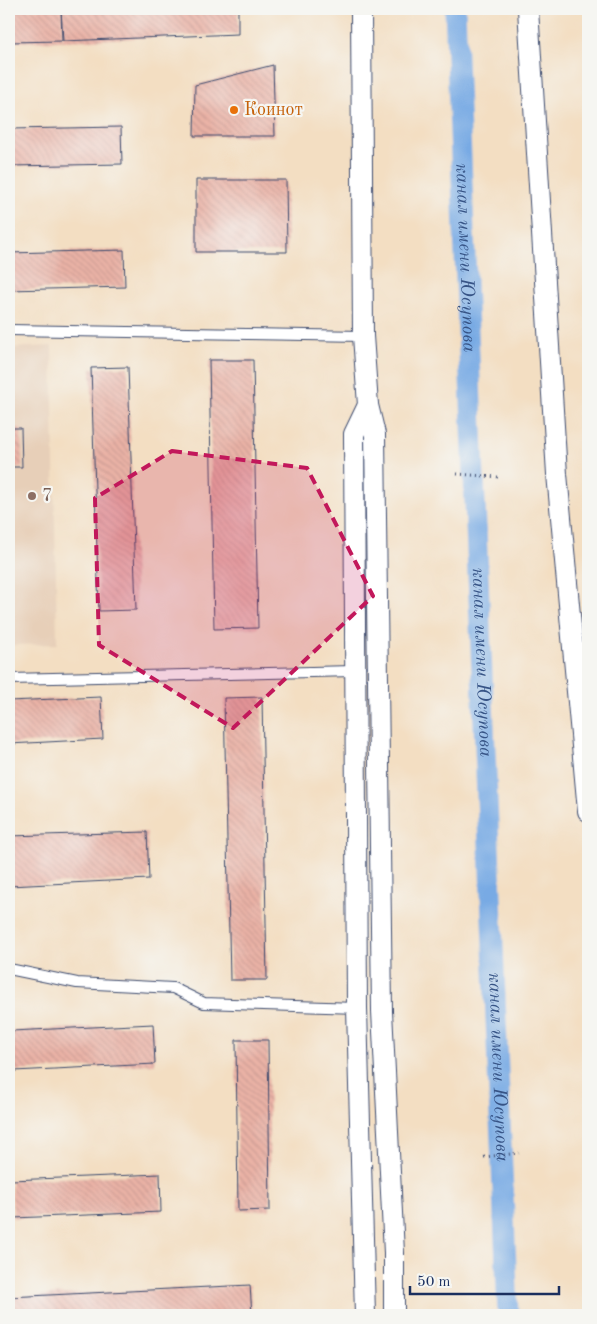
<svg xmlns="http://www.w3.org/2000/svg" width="597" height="1324" font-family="'Old Standard TT',serif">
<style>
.built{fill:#e7cfb8}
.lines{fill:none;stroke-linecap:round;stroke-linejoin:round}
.canal{stroke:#78aae4;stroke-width:21}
.building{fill:url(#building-back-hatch)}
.lane-casing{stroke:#3b496d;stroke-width:12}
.street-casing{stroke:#3b496d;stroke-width:22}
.path{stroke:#3b496d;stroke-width:3;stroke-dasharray:1 4;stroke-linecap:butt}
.lane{stroke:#fff;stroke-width:10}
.street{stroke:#fff;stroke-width:20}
.marked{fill:#c2185b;fill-opacity:0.2;stroke:#c2185b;stroke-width:4;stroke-dasharray:10 6;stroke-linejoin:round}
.food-dot{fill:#e8710a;stroke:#f6f6f2;stroke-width:2}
.education-dot{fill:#8d6e63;stroke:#f6f6f2;stroke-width:2}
.labels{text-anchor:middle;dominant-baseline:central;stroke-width:4.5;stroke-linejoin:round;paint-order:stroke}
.food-label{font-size:18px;fill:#c56008;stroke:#f6f6f2;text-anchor:start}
.education-label{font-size:18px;fill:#785e54;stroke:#f6f6f2;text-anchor:start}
.water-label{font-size:19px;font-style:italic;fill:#375486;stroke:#f6f6f2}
</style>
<defs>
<pattern id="building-back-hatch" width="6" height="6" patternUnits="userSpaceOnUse" patternTransform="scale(1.25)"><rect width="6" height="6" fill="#eab2a6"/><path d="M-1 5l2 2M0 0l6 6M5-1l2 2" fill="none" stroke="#c89991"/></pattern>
</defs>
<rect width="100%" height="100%" fill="#f6f6f2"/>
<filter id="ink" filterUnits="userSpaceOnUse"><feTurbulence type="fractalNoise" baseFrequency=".02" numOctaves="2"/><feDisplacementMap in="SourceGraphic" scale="10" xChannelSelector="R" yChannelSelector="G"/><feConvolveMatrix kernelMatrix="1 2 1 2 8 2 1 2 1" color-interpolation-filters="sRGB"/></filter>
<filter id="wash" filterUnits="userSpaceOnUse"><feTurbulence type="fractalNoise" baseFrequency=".0096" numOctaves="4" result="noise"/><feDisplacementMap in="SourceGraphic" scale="20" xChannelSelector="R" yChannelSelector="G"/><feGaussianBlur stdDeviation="1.12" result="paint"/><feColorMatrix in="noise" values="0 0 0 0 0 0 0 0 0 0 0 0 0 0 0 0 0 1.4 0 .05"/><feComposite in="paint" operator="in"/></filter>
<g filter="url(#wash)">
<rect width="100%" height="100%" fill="#f3dec2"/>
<!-- built -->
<polygon class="built" points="52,346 57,644 9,645 9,348"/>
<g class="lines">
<!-- canal -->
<path class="canal" id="s1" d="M455 9 508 1315"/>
</g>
<g id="blocks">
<!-- building -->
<g class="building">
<polygon points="9,9 61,9 62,41 9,42"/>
<polygon points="61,9 238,9 238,34 63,41"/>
<polygon points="273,65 275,136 194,136 195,85"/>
<polygon points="121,127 122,164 9,166 9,129"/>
<polygon points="196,180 286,180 287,252 196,252"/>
<polygon points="124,250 125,287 9,290 9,253"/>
<polygon points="209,360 253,360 258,628 214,629"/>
<polygon points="128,367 136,610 99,611 91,368"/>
<polygon points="9,428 21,428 22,467 9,467"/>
<polygon points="101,697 103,739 9,744 9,701"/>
<polygon points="262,697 267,980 230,980 224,698"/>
<polygon points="147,832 149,879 9,886 9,836"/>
<polygon points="153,1024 155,1064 14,1071 12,1031"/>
<polygon points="236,1040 268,1040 270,1210 238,1211"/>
<polygon points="160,1174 161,1212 13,1218 11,1180"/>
<polygon points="250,1285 252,1315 9,1315 9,1297"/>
</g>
</g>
</g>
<g filter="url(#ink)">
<use href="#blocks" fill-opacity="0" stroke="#3b496d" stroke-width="1"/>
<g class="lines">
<!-- lane casing -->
<g class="lane-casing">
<g id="lane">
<polyline points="9,330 363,336"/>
<polyline points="9,679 354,671"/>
<polyline points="9,969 77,983 173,988 204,1003 357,1008"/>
</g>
</g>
<!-- street casing -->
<g class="street-casing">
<g id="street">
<polyline points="361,9 363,336 368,405 375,434 382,1011 394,1253 394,1315"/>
<polyline points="528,9 557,474 588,811"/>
<polyline points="365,1315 357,1008 354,434 368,405"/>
</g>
</g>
<!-- path -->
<g class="path">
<polyline points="457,474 498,477"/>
<polyline points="484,1157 519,1153"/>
</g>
<!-- lane -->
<use href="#lane" class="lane"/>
<!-- street -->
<use href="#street" class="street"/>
</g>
</g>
<!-- marked area -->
<path class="marked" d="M172 451 307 468 373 596 233 728 99 645 95 498Z"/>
<!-- markers -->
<circle class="food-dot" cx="234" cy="110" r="5"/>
<circle class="education-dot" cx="32" cy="496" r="5"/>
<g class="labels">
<!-- food labels -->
<g class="food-label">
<text x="244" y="110">Коинот</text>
</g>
<!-- education labels -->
<g class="education-label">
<text x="42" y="496">7</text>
</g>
<!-- water labels -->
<g class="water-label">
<text stroke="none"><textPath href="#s1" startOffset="249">канал имени Юсупова</textPath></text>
<text stroke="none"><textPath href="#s1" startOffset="654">канал имени Юсупова</textPath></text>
<text stroke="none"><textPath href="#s1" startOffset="1059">канал имени Юсупова</textPath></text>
</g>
</g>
<!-- margin -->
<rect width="597" height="1324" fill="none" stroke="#f6f6f2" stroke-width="30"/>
<!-- scale -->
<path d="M410 1286v8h149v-8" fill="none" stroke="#1b2f5e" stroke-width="2.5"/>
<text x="417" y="1286" font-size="15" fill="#1b2f5e" stroke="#f6f6f2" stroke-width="4" paint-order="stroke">50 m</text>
</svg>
